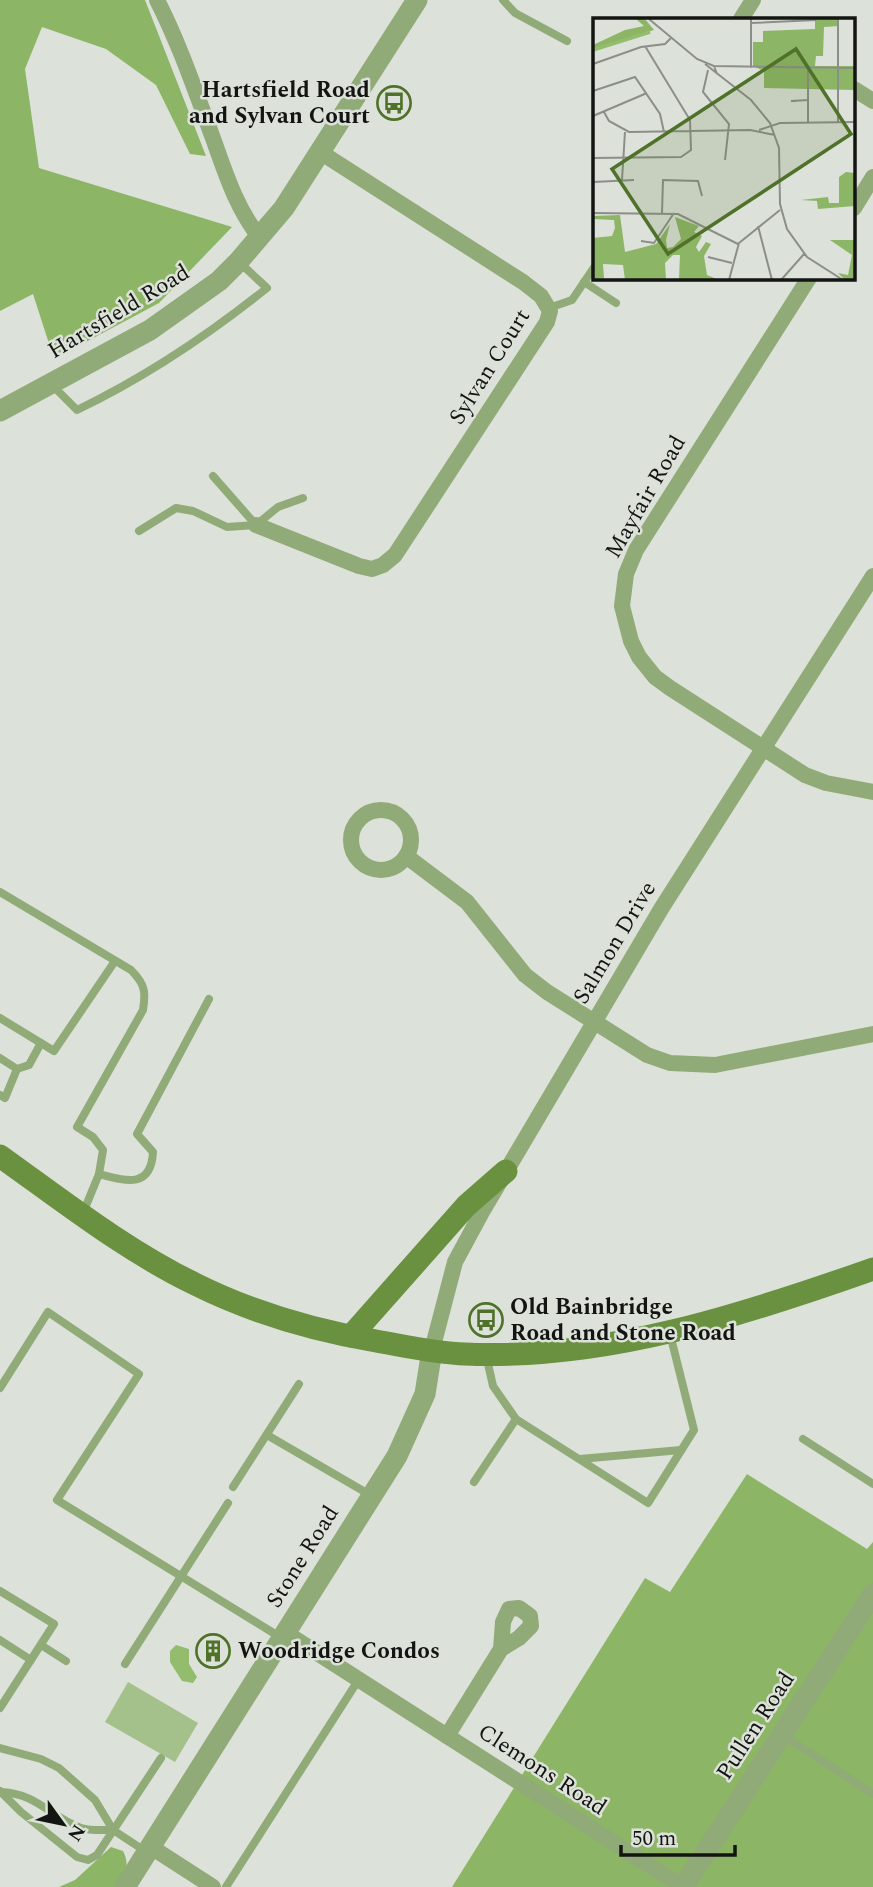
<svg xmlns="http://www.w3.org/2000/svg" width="873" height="1887" font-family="Spectral,serif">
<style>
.green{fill:#a4c18b}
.forest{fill:#8db566}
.water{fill:#94bc6d}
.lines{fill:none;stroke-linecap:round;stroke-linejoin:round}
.service{stroke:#90ab77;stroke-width:8}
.minor{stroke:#90ab77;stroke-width:16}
.tertiary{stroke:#90ab77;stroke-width:21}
.secondary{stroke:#69913f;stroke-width:23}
.labels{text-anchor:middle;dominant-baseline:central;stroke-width:5;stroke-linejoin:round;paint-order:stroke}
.poi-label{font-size:23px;font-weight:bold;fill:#131512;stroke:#dce1d9;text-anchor:start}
.street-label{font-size:23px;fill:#131512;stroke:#dce1d9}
.inset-river{fill:none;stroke:#94bc6d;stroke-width:3.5}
.inset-road{fill:none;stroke:#8c8f89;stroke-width:2}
.view{fill:#4f7129;fill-opacity:0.15;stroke:#4f7129;stroke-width:3.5}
.inset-edge{fill:none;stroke:#131512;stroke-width:3.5}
</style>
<rect width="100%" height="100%" fill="#dce1d9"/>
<!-- green -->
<polygon class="green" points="128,1682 198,1723 175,1762 105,1722"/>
<!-- forest -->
<g class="forest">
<polygon points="0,0 145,0 206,156 190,154 156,85 106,49 42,27 25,69 39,168 232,227 159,303 54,359 33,294 0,311"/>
<polygon points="747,1474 867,1549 873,1542 873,1887 452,1887 645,1578 670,1592"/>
<path d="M111 1847 123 1851C131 1867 124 1873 115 1887H59L75 1880Z"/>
</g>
<!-- water -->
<polygon class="water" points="176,1645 189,1649 189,1664 197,1677 193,1683 182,1681 170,1662 170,1651"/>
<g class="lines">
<!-- service -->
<g class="service">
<polyline points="503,0 515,13 567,41"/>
<polyline points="584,282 616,303"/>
<polyline points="549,308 572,300 595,266"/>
<path d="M51 384 77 410C146 377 207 336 267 288L239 262"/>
<polyline points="213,476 256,525"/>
<polyline points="139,531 176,508 193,511 227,527 256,525 278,507 303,498"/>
<path d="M0 892 131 970C145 984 146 992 143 1010L77 1127 93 1137 103 1150 99 1174 83 1213"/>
<polyline points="0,1018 54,1051 115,961"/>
<polyline points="0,1058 17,1069"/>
<polyline points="0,1095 5,1098 17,1069 29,1065 41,1043"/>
<path d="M99 1174C126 1181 151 1189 153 1152L137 1134 209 999"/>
<polyline points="486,1355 493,1386 516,1419 648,1503 694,1430 670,1334"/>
<polyline points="0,1388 48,1312 139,1374 57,1500 280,1637"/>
<polyline points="267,1435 372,1496"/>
<polyline points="803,1439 873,1484"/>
<polyline points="580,1459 681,1450"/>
<polyline points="474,1482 516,1419"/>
<polyline points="233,1487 299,1384"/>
<polyline points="0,1591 54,1624 0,1708"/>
<polyline points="0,1640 31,1660"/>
<polyline points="41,1645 66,1661"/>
<polyline points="125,1664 228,1503"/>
<polyline points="784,1736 873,1794"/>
<polyline points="0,1748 41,1759 59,1768 95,1800 113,1830 145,1851"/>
<polyline points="0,1791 21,1812 77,1857 88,1860 97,1855 161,1758"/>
<path d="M2 1792C38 1794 50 1817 81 1828 90 1831 104 1830 113 1830"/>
<polyline points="226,1887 359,1679"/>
</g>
<!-- minor -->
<g class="minor">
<path d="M157 0C180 45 196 93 214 141 226 175 237 209 260 238"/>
<polyline points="741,19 753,0"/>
<polyline points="854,89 873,101"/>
<polyline points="854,208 873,177"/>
<polyline points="809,278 636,550 626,574 622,606 631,641 639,657 655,677 670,688 805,775 826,783 873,792"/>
<polyline points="256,525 359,566 372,569 383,565 395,555 547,322 550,311 541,296 523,282 320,152"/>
<circle cx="381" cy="840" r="30"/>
<polyline points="406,856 467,902 525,975 547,992 647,1055 670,1063 715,1065 873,1034"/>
<polyline points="432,1350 455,1262 482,1212 661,909 873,576"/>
<polyline points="286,1633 683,1887"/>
<polyline points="447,1736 501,1649 503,1622 509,1609 519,1608 530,1616 531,1626 519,1638 501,1649"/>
<polyline points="151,1847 213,1887"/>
</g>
<!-- tertiary -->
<g class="tertiary">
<polyline points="0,411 150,330 219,281 238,262 284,208 417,0"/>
<polyline points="125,1887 397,1456 425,1394 432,1350"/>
<polyline points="683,1887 873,1594"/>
</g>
<!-- secondary -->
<g class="secondary">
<path d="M0 1156C63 1201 125 1250 195 1284 253 1313 312 1330 376 1341 405 1346 435 1353 465 1354 605 1360 743 1315 873 1269"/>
<polyline points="351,1336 466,1206 506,1171"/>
</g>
</g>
<!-- icons -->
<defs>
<g id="bus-ring" transform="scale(1.75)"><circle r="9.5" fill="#dce1d9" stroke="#4f7129" stroke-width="1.5"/><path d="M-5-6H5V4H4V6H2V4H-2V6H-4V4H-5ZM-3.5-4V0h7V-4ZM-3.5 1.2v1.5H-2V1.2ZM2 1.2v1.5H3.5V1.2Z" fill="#4f7129"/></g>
<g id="building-ring" transform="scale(1.75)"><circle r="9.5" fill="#dce1d9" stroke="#4f7129" stroke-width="1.5"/><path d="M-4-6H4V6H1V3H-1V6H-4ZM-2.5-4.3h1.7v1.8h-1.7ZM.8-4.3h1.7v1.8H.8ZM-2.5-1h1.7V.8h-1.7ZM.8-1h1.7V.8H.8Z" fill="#4f7129"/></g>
</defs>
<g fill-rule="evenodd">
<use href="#bus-ring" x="394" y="103"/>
<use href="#bus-ring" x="486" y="1320"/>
<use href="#building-ring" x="213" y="1651"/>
</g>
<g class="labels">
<!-- poi labels -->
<g class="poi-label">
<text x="370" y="90" text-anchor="end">Hartsfield Road<tspan x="370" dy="26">and Sylvan Court</tspan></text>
<text x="510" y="1307">Old Bainbridge<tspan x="510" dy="26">Road and Stone Road</tspan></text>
<text x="238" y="1651">Woodridge Condos</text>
</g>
<!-- street labels -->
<g class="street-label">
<text transform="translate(119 312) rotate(-31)">Hartsfield Road</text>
<text transform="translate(490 367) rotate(-58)">Sylvan Court</text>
<text transform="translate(646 497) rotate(-60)">Mayfair Road</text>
<text transform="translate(615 943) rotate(-59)">Salmon Drive</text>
<text transform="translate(303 1557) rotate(-58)">Stone Road</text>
<text transform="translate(756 1726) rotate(-57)">Pullen Road</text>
<text transform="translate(542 1770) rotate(33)">Clemons Road</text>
</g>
</g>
<!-- overview -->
<g transform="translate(593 18)">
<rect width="262" height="262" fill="#dce1d9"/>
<path d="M43 1H52L61 12 0 31V27L32 12 51 8ZM222 1H246V8L231 9 230 38H223L222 48H261V72L171 70V53L160 48V24H170V13L222 11ZM253 154 262 155V188L225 191 224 183 208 182 235 179 236 185H246V159ZM27 197 32 234 63 226 77 206 73 222 74 230 80 229 88 221 82 199 106 208 101 214 109 218 103 229 106 234 113 224 118 226 111 238 114 257 126 262H86L87 237H80L72 245 73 262H32L30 247 10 246 11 260 0 262V220L19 218 22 210 21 202 0 201V198ZM237 222H262V262H252L245 255 255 257 259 237Z" fill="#8db566"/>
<path class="inset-river" d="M0 32 57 14"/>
<path class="inset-road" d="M56 1 104 41 121 48 124 56M245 1V104M158 5 223 2M0 46 48 29 72 26 79 19M112 46 158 82 177 105 186 130 187 186 194 211 214 239 250 262M120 48 263 50M158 50V1M215 50V104M115 52 110 74 136 106 132 142M0 73 42 59 67 96 71 114M203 83H198L215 82M11 94 16 103 36 114 158 112M0 98 54 75M157 112 182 117M166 112 187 105 263 104M0 140 88 139 98 132 97 102 52 28M29 162 32 114M0 164 41 162M0 195 85 196 145 226M69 195 70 162 105 163 109 178M165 208 179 262M48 223 61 225 81 195M115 239 139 245M136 262 146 225 187 192M188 262 211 236"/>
<path class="view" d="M203 31 258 116 75 236 19 151Z"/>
<rect width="262" height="262" class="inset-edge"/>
</g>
<!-- north arrow -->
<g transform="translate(63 1824) rotate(123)" stroke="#dce1d9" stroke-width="5" paint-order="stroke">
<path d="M0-5L12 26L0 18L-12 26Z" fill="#131512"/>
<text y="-10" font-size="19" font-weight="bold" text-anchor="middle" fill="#131512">N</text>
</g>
<!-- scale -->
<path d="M621 1845v10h114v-10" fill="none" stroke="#131512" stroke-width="3.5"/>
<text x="632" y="1845" font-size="21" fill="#131512" stroke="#dce1d9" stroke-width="5" paint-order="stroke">50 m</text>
</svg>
